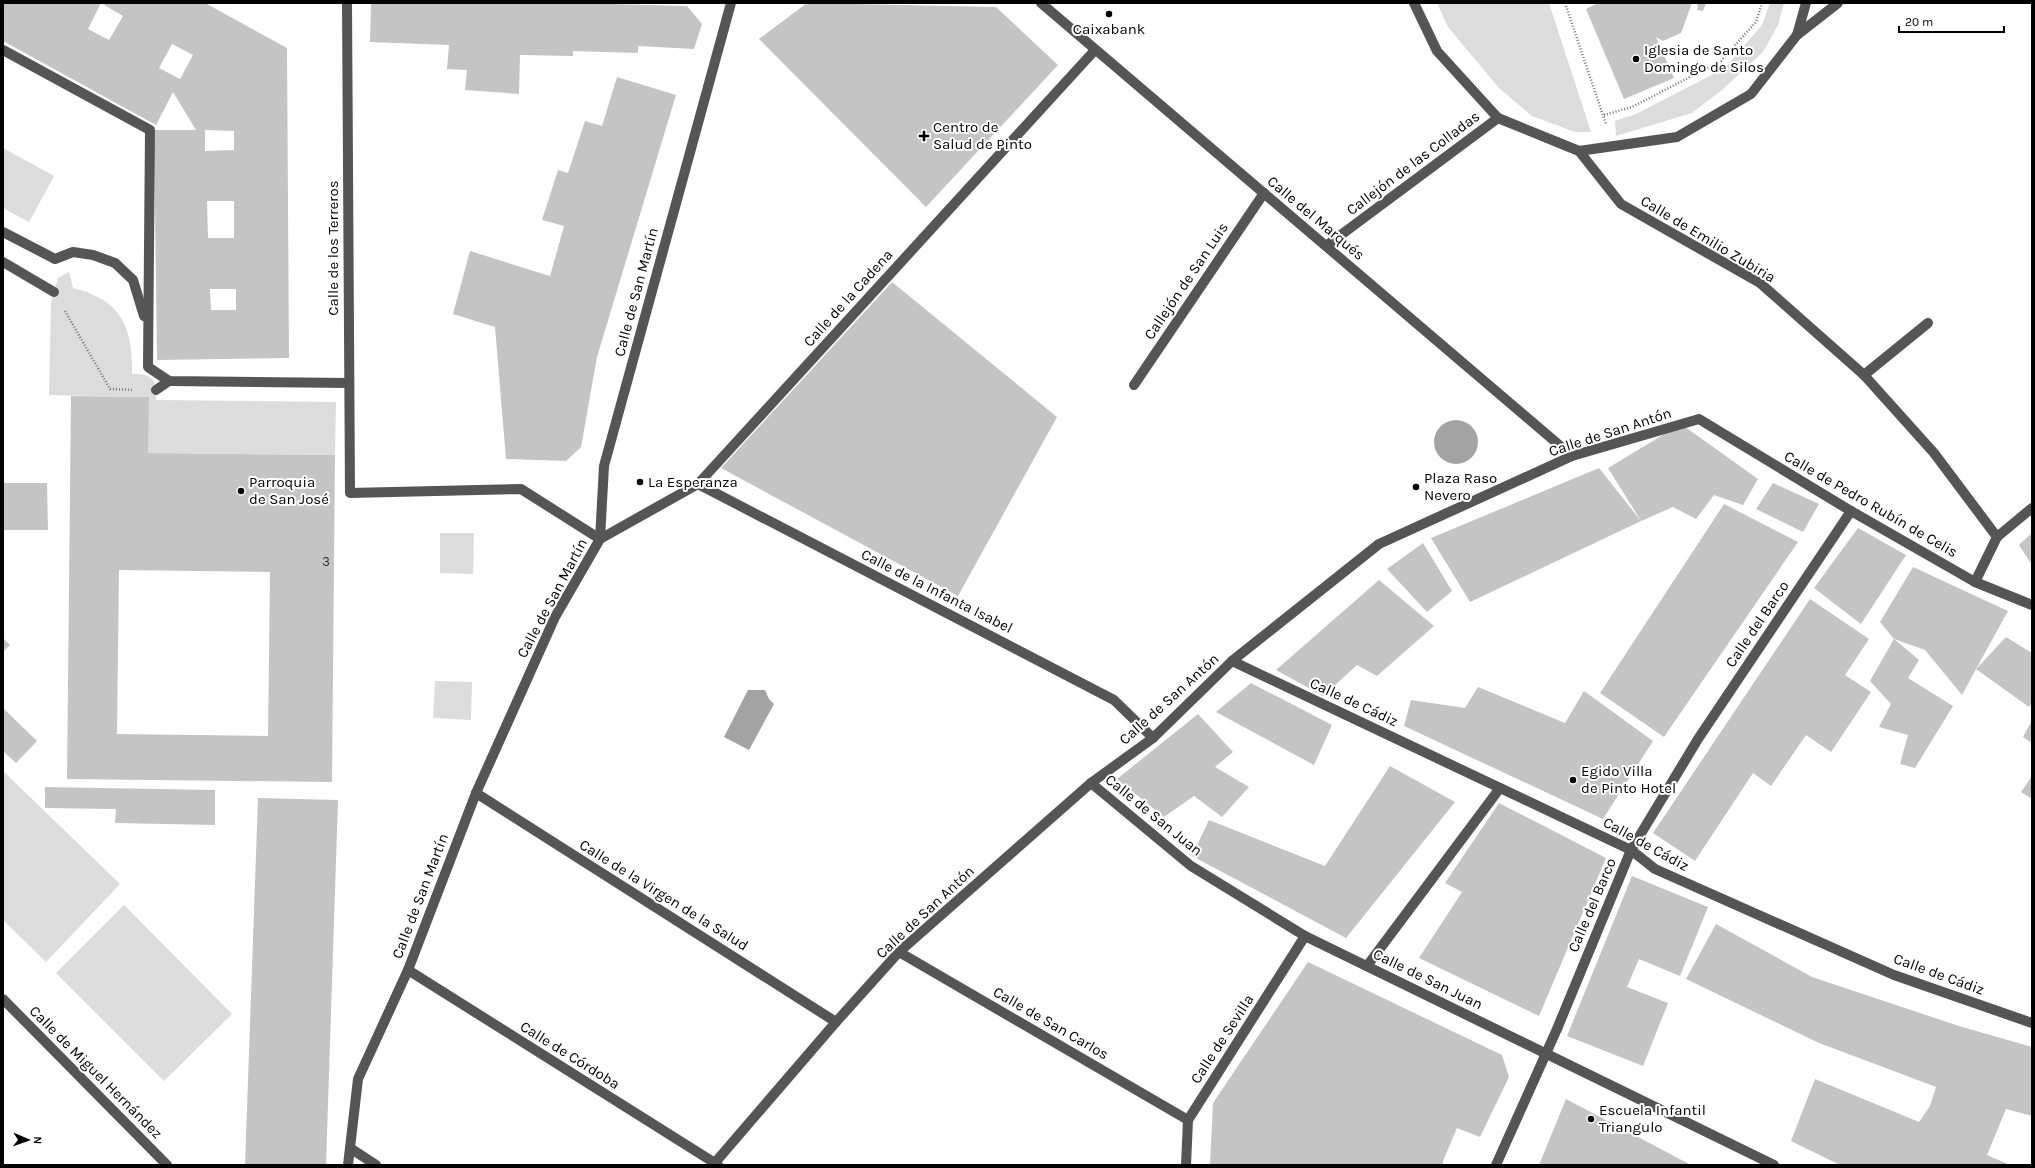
<svg xmlns="http://www.w3.org/2000/svg" width="2035" height="1168" font-family="Karla,sans-serif">
<style>
.green{fill:#dcdcdc}
.water{fill:#a3a3a3}
.building{fill:#c4c4c4;fill-rule:evenodd}
.lines{fill:none;stroke-linecap:round;stroke-linejoin:round}
.path{stroke:#777;stroke-width:2.5;stroke-dasharray:1 2;stroke-linecap:butt}
.minor{stroke:#555;stroke-width:10}
.poi-dot{fill:#000;stroke:#fff;stroke-width:1.5}
.labels{text-anchor:middle;dominant-baseline:central;stroke-width:4;stroke-linejoin:round;paint-order:stroke}
.number-label{font-size:13px;fill:#313131}
.poi-label{font-size:15px;fill:#000;stroke:#fff;text-anchor:start}
.street-label{font-size:15px;fill:#000;stroke:#fff}
</style>
<rect width="100%" height="100%" fill="#fff"/>
<!-- green -->
<g class="green">
<polygon points="1437,3 1549,3 1591,132 1575,132 1532,116 1498,87 1448,27"/>
<polygon points="1770,3 1784,3 1778,25 1763,52 1722,90 1692,113 1616,136 1615,121 1636,114 1725,68 1762,25"/>
<polygon points="3,148 54,176 29,222 3,208"/>
<path d="M69 272 73 288C121 300 133 326 132 374 154 374 156 379 156 400L336 402 335 455 148 453V397L49 395 51 302 58 278Z"/>
<polygon points="440,533 474,533 473,574 440,573"/>
<polygon points="435,681 472,682 471,720 433,718"/>
<polygon points="3,771 120,884 46,962 3,920"/>
<polygon points="124,905 232,1014 164,1081 56,973"/>
</g>
<!-- water -->
<g class="water">
<circle cx="1456" cy="442" r="22"/>
<polygon points="748,690 765,690 769,699 774,704 749,750 724,737"/>
</g>
<!-- building -->
<g class="building">
<path d="M3 3H101L88 29 109 40 123 16 101 3H205L287 48 289 358 157 360 154 130H196L173 92 156 125 3 41ZM172 44 193 55 180 79 159 68ZM205 130 234 131V150L205 151ZM207 201H234V238H208ZM210 289H236V310H211Z"/>
<polygon points="371,3 575,3 687,6 702,24 694,49 638,46 638,53 573,51 573,56 520,55 519,94 465,90 467,70 447,69 449,45 370,42"/>
<polygon points="807,3 996,7 1058,65 926,207 759,39"/>
<polygon points="1598,3 1692,3 1681,33 1663,41 1656,37 1674,78 1624,99 1586,9"/>
<polygon points="1698,3 1706,3 1703,11 1697,10"/>
<polygon points="617,77 676,95 597,357 581,447 566,461 506,459 495,327 453,314 470,251 550,276 564,226 542,220 558,170 568,173 585,121 602,126"/>
<polygon points="892,282 1057,417 958,596 721,468"/>
<path d="M71 396 149 397 148 453 335 455 332 782 67 779ZM119 570 270 572 268 736 117 734Z"/>
<polygon points="1681,424 1758,479 1743,505 1714,495 1696,519 1673,507 1641,521 1608,468"/>
<polygon points="1599,468 1641,521 1470,602 1431,538"/>
<polygon points="3,483 47,483 48,530 3,530"/>
<polygon points="1773,483 1819,504 1803,532 1756,509"/>
<polygon points="1724,504 1798,542 1664,737 1600,693"/>
<polygon points="1858,528 1906,555 1861,624 1814,588"/>
<polygon points="2032,533 2032,565 2019,545"/>
<polygon points="1423,543 1452,591 1427,612 1387,569"/>
<polygon points="1913,567 2008,611 1976,669 2006,637 2032,653 2032,703 2029,707 1976,669 1962,695 1925,650 1894,639 1919,660 1908,678 1953,706 1915,768 1900,764 1908,735 1879,727 1891,704 1870,681 1894,639 1880,622"/>
<polygon points="1379,580 1434,626 1377,676 1357,665 1323,696 1276,670"/>
<polygon points="1810,599 1869,639 1845,675 1871,692 1831,752 1806,735 1771,786 1753,773 1695,861 1653,833"/>
<polygon points="3,638 10,645 3,652"/>
<polygon points="1251,683 1332,725 1314,765 1216,712"/>
<polygon points="1478,687 1565,723 1584,691 1653,741 1603,819 1404,726 1411,700 1465,708"/>
<polygon points="3,708 37,741 16,763 3,751"/>
<polygon points="1198,714 1233,752 1215,767 1249,787 1222,817 1194,796 1164,817 1117,779"/>
<polygon points="2032,720 2032,743 2023,737"/>
<polygon points="1390,766 1455,802 1346,938 1192,856 1209,820 1325,866"/>
<polygon points="2032,776 2032,799 2021,792"/>
<polygon points="45,787 215,790 215,825 115,823 116,809 45,808"/>
<polygon points="258,798 338,800 326,1165 245,1165"/>
<polygon points="1499,803 1606,858 1539,1016 1419,958 1462,892 1445,883"/>
<polygon points="1632,876 1708,907 1680,976 1639,959 1627,987 1668,1003 1643,1066 1567,1036"/>
<polygon points="1716,924 1812,977 1959,1026 2032,1047 2032,1116 2006,1109 1987,1155 2010,1165 1840,1165 1791,1141 1815,1079 1919,1122 1930,1106 1936,1087 1819,1043 1686,979"/>
<polygon points="1308,962 1502,1055 1509,1077 1480,1137 1457,1128 1443,1161 1443,1165 1210,1165 1213,1103"/>
<polygon points="1566,1099 1691,1165 1539,1165"/>
</g>
<g class="lines">
<!-- path -->
<g class="path">
<polyline points="1565,3 1606,124"/>
<polyline points="1604,115 1632,107 1721,61 1756,22 1762,3"/>
<polyline points="65,311 110,389 133,390"/>
</g>
<!-- minor -->
<g class="minor">
<polyline points="347,3 350,493 521,489 600,539 698,484 1095,50"/>
<polyline points="1041,3 1572,456"/>
<polyline points="1414,3 1437,51 1498,118 1579,151 1621,204 1760,283 1864,375 1934,453 1997,537"/>
<polyline points="1797,35 1806,3"/>
<polyline points="3,50 150,130 148,367 169,381 349,383"/>
<polyline points="1579,151 1677,137 1751,94 1797,35 1838,3"/>
<polyline points="3,232 55,259 73,252 93,255 115,263 133,280 144,316"/>
<polyline points="1326,246 1498,118"/>
<polyline points="3,262 54,292"/>
<polyline points="1864,375 1928,323"/>
<polyline points="1134,385 1264,193"/>
<polyline points="156,390 169,381"/>
<polyline points="698,484 1114,700 1153,738"/>
<polyline points="1975,582 1997,537 2032,508"/>
<polyline points="1232,661 1631,850 1655,869 1894,975 2032,1023"/>
<polyline points="1091,783 1191,866 1305,936 1774,1165"/>
<polyline points="476,793 836,1022"/>
<polyline points="899,952 1188,1120"/>
<polyline points="1367,966 1500,788"/>
<polyline points="408,970 718,1165"/>
<polyline points="3,999 167,1165"/>
<polyline points="350,1148 376,1165"/>
<polyline points="348,1165 358,1079 408,970 476,793 555,617 600,539 604,466 731,3"/>
<polyline points="713,1165 836,1022 899,952 1091,783 1153,738 1232,661 1379,544 1572,456 1699,419 1851,511 1975,582 2032,605"/>
<polyline points="1186,1165 1188,1120 1305,936"/>
<polyline points="1496,1165 1557,1029 1631,850 1698,739 1851,511"/>
</g>
</g>
<!-- markers -->
<g class="poi-dot">
<circle cx="1109" cy="14" r="4"/>
<circle cx="1636" cy="59" r="4"/>
<path d="M922 130h4v4h4v4h-4v4h-4v-4h-4v-4h4z"/>
<circle cx="640" cy="482" r="4"/>
<circle cx="1416" cy="487" r="4"/>
<circle cx="241" cy="491" r="4"/>
<circle cx="1573" cy="780" r="4"/>
<circle cx="1591" cy="1119" r="4"/>
</g>
<g class="labels">
<!-- number labels -->
<g class="number-label">
<text x="326" y="561">3</text>
</g>
<!-- poi labels -->
<g class="poi-label">
<text x="1109" y="29" text-anchor="middle">Caixabank</text>
<text x="1644" y="50">Iglesia de Santo<tspan x="1644" dy="17">Domingo de Silos</tspan></text>
<text x="933" y="127">Centro de<tspan x="933" dy="17">Salud de Pinto</tspan></text>
<text x="1424" y="478">Plaza Raso<tspan x="1424" dy="17">Nevero</tspan></text>
<text x="249" y="482">Parroquia<tspan x="249" dy="17">de San José</tspan></text>
<text x="648" y="482">La Esperanza</text>
<text x="1581" y="771">Egido Villa<tspan x="1581" dy="17">de Pinto Hotel</tspan></text>
<text x="1599" y="1110">Escuela Infantil<tspan x="1599" dy="17">Triangulo</tspan></text>
</g>
<!-- street labels -->
<g class="street-label">
<text transform="translate(1413 163) rotate(-37)">Callejón de las Colladas</text>
<text transform="translate(1316 218) rotate(40)">Calle del Marqués</text>
<text transform="translate(1708 239) rotate(31)">Calle de Emilio Zubiria</text>
<text transform="translate(333 248) rotate(-90)">Calle de los Terreros</text>
<text transform="translate(1186 281) rotate(-56)">Callejón de San Luis</text>
<text transform="translate(636 292) rotate(-75)">Calle de San Martín</text>
<text transform="translate(848 298) rotate(-48)">Calle de la Cadena</text>
<text transform="translate(1610 432) rotate(-18)">Calle de San Antón</text>
<text transform="translate(1871 504) rotate(30)">Calle de Pedro Rubín de Celis</text>
<text transform="translate(937 591) rotate(27)">Calle de la Infanta Isabel</text>
<text transform="translate(552 598) rotate(-62)">Calle de San Martín</text>
<text transform="translate(1757 624) rotate(-56)">Calle del Barco</text>
<text transform="translate(1169 699) rotate(-42)">Calle de San Antón</text>
<text transform="translate(1354 702) rotate(25)">Calle de Cádiz</text>
<text transform="translate(1154 815) rotate(39)">Calle de San Juan</text>
<text transform="translate(1646 844) rotate(29)">Calle de Cádiz</text>
<text transform="translate(664 895) rotate(32)">Calle de la Virgen de la Salud</text>
<text transform="translate(420 896) rotate(-69)">Calle de San Martín</text>
<text transform="translate(1592 905) rotate(-67)">Calle del Barco</text>
<text transform="translate(925 912) rotate(-43)">Calle de San Antón</text>
<text transform="translate(1939 974) rotate(20)">Calle de Cádiz</text>
<text transform="translate(1428 979) rotate(26)">Calle de San Juan</text>
<text transform="translate(1051 1023) rotate(30)">Calle de San Carlos</text>
<text transform="translate(1222 1039) rotate(-57)">Calle de Sevilla</text>
<text transform="translate(570 1055) rotate(32)">Calle de Córdoba</text>
<text transform="translate(96 1072) rotate(45)">Calle de Miguel Hernández</text>
</g>
</g>
<!-- border -->
<rect width="2035" height="1168" fill="none" stroke="#000000" stroke-width="8"/>
<!-- north arrow -->
<g transform="translate(28 1140) rotate(92)" stroke="#ffffff" stroke-width="3" paint-order="stroke">
<path d="M0-3L7 15L0 10L-7 15Z" fill="#000000"/>
<text y="-6" font-size="11" font-weight="bold" text-anchor="middle" fill="#000000">N</text>
</g>
<!-- scale -->
<path d="M1899 26v6h105v-6" fill="none" stroke="#000000" stroke-width="2"/>
<text x="1905" y="26" font-size="12" fill="#000000" stroke="#ffffff" stroke-width="3" paint-order="stroke">20 m</text>
</svg>
